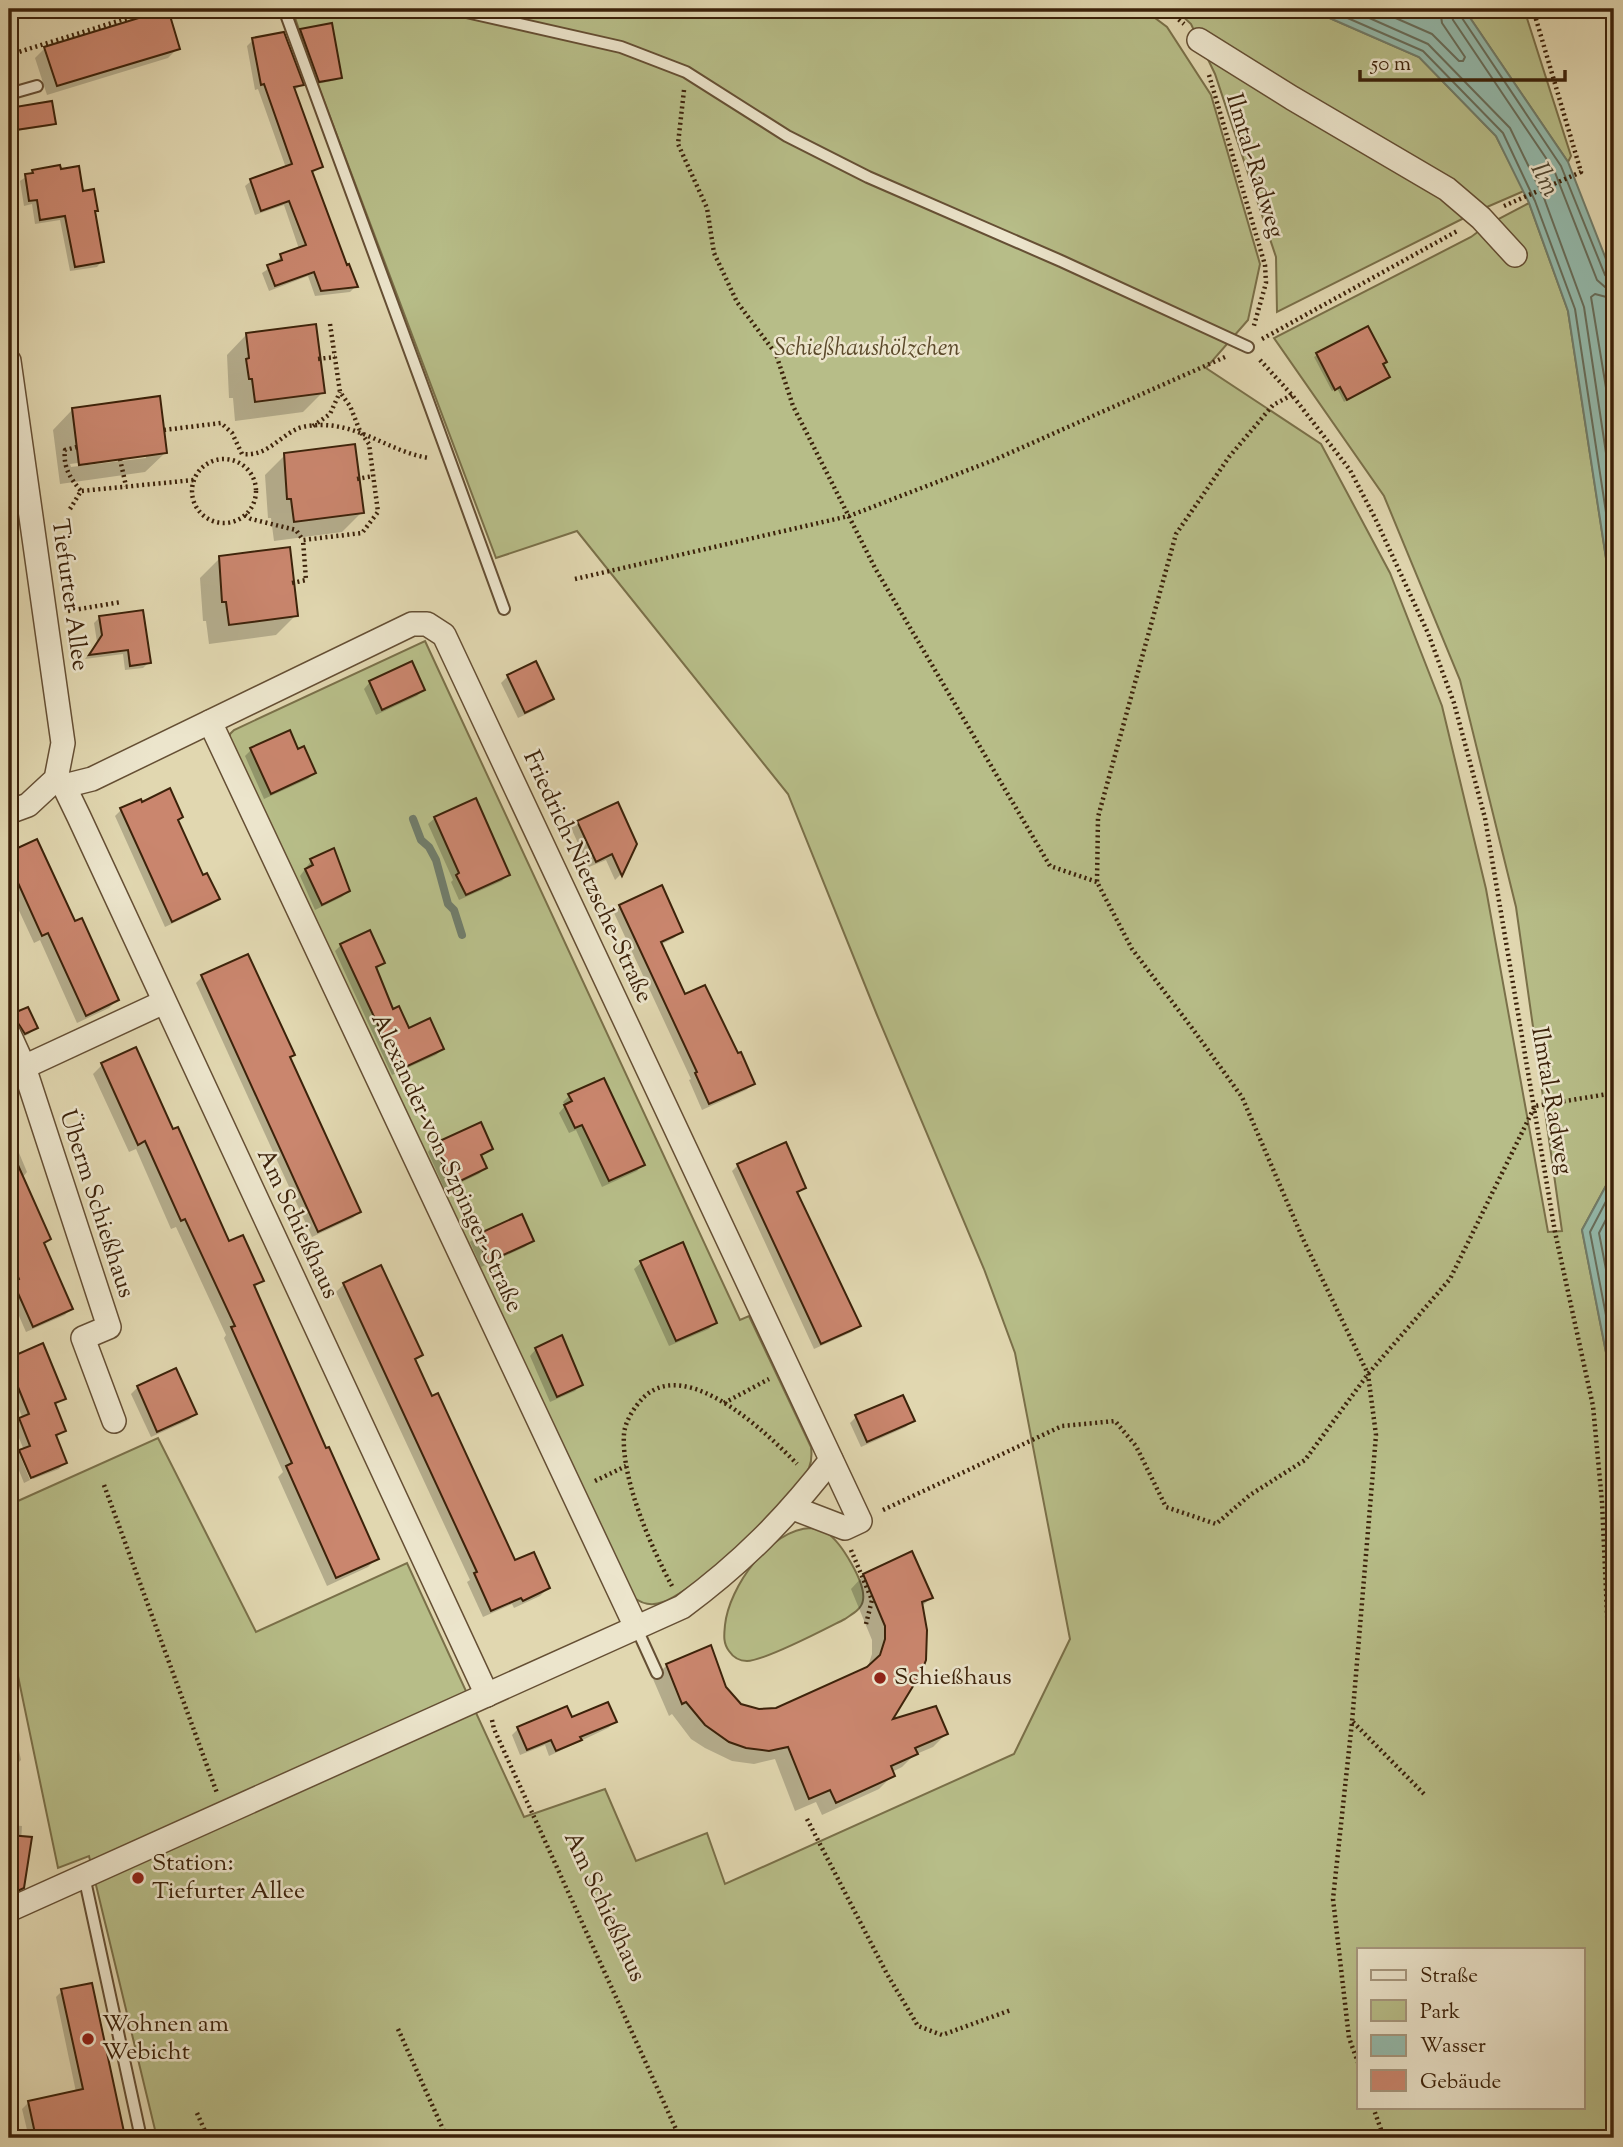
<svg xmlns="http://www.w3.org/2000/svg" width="1623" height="2147" font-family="'Sorts Mill Goudy',serif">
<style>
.green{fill:#b7bd88;stroke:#7a7049;stroke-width:2;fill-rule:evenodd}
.water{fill:#94baac;stroke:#717d6b;stroke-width:2}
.shadow{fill:#0003;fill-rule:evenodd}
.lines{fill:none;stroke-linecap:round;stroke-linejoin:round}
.shore{stroke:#686e5b;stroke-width:2}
.stream{stroke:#717d6b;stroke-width:8}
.building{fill:#ca866e;stroke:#3c220a;stroke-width:2}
.service-casing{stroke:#654f34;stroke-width:14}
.minor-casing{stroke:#654f34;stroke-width:26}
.path{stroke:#3c220a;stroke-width:4.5;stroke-dasharray:2 3.5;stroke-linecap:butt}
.service{stroke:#ece5cc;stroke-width:10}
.minor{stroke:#ece5cc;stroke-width:23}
.poi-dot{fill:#8f2418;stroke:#ece5cc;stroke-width:2.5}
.labels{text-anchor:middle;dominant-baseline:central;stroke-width:5;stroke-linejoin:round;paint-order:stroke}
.street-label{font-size:24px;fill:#3c220a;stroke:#ece5cc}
.park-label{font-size:24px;font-style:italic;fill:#5b492a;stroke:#ece5cc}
.poi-label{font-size:24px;fill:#3c220a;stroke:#ece5cc;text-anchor:start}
.water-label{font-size:26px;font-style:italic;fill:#524832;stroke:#ece5cc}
</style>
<rect width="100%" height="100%" fill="#e1d7b0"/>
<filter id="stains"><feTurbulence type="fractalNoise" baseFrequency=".00286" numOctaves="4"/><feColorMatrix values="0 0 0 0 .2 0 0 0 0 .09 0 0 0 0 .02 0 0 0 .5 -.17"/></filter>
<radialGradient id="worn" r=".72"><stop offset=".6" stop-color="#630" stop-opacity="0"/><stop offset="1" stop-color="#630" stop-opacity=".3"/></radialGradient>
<!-- green -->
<g class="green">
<path d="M292 9H1143L1167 27 1211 95 1260 264 1248 320 1206 368 1321 444 1390 573 1442 706 1486 889 1548 1232 1562 1231 1516 907 1460 680 1384 496 1274 338 1471 237 1487 225 1529 203 1568 311 1614 610V1171L1582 1230 1614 1393V2138H157L89 1856 58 1868 9 1633V1505L158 1438 256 1632 407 1563 524 1817 605 1789 636 1861 707 1833 725 1884 1014 1754 1070 1639 1015 1353 984 1269 877 1015 788 794 577 531 496 558 318 85ZM1359 1949H1583V2107H1359Z"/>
<polygon points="1175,9 1309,9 1419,57 1496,136 1524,191 1480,210 1277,312 1276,257 1215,74 1191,24"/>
<polygon points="1464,9 1524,9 1571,156 1568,162"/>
<path d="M425 641 740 1320 749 1316 811 1447C812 1455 812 1461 809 1468 793 1502 699 1588 663 1602 653 1606 642 1604 633 1597L230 739V734L234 730Z"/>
<path d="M811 1528C816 1529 823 1531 827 1533 841 1542 866 1583 863 1600 862 1609 852 1614 845 1619 825 1629 765 1661 747 1661 739 1661 733 1657 729 1651 723 1643 724 1635 725 1625 729 1587 770 1529 811 1528Z"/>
</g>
<!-- water -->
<g class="water">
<polygon points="1309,9 1464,9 1568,162 1613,277 1614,610 1568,311 1529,203 1496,136 1419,57"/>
<polygon points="1614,1171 1614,1393 1582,1230"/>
</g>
<!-- shadow -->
<g class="shadow">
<polygon points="301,31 340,77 337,80 317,84 298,33"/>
<polygon points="253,40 302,85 293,91 321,167 311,174 346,267 356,286 350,292 315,296 308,276 269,291 262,273 276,264 275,262 281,256 299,249 284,205 255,215 245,186 251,181 286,168 258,89 255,90 247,46"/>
<polygon points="45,48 178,48 168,58 47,95 35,58"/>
<polygon points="51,103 54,124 51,126 9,132 9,109"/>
<polygon points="33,172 81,193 94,212 102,261 97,267 70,271 60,220 35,224 32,204 24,206 20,181"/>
<polygon points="1367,328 1388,377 1344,402 1337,388 1332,391 1314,357"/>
<polygon points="246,335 323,392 303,412 235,421 233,398 229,398 227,355"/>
<path d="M72 410 165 453 145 472 60 484 53 430ZM146 454V458L71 467 70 464Z"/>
<polygon points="285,455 362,512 342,532 274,541 271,518 268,518 265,475"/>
<polygon points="220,558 296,615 276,635 209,644 206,621 203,621 200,578"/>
<polygon points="100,617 149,662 143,668 125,670 123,654 85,659 97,642 94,623"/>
<polygon points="508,676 552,698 546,705 518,718 501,683"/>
<polygon points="370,682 423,690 417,696 376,715 364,689"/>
<polygon points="9,686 13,695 9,699"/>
<polygon points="251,750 297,751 314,773 308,779 264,799 245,756"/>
<polygon points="121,810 181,817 177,821 202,878 218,899 211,905 165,927 115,816"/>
<polygon points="435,818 508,874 502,881 459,900 451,882 453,880 428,824"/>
<polygon points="578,822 635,844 620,875 615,880 606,860 589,867 571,828"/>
<polygon points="36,841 74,923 117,1000 109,1008 77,1023 40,940 34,943 9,889 9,854"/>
<polygon points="311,861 348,891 342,897 315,910 300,876"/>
<polygon points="620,906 681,932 674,938 660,945 684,996 753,1084 746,1090 702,1110 689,1080 691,1079 614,913"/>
<polygon points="341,945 382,963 376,970 392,1011 408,1030 442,1049 436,1055 392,1075 335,951"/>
<polygon points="202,977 289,1058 359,1212 353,1218 312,1237 196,983"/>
<polygon points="27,1009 35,1028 29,1034 18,1039 9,1028 9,1017"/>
<polygon points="102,1065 172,1131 228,1244 262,1280 254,1288 325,1450 377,1558 368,1567 327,1586 278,1477 283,1472 224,1338 226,1335 176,1227 171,1229 136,1149 129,1152 93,1074"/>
<polygon points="569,1096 643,1164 637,1171 602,1187 576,1130 569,1133 559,1113 565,1106 563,1102"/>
<polygon points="9,1129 27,1172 22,1178 49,1239 43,1245 71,1308 65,1315 26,1332 9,1293 9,1288 13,1284 9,1275"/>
<polygon points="434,1145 491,1149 480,1157 485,1168 479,1174 445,1190 428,1152"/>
<polygon points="738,1165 804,1187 797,1194 859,1326 852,1332 814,1349 732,1171"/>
<polygon points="477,1236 532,1241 525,1247 481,1267 470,1242"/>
<polygon points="682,1245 715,1322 709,1329 669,1346 634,1269 641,1263"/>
<polygon points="344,1284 421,1355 414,1361 514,1563 548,1588 540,1596 514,1608 512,1604 483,1617 467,1582 470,1580 336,1292"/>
<polygon points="42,1346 64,1398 54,1406 64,1431 55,1438 65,1462 59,1469 33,1479 22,1452 20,1452 24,1450 14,1426 23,1419 9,1385 9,1360"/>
<polygon points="536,1349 581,1384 575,1391 550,1402 530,1356"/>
<polygon points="175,1370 195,1413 189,1420 151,1437 131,1394 138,1387"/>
<polygon points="856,1417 912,1421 906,1427 861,1447 850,1423"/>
<polygon points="19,1453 30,1480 24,1483 14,1458"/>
<polygon points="864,1575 931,1598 921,1607 889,1722 946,1734 933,1747 914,1755 902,1767 892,1772 893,1775 879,1789 822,1815 816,1802 795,1811 775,1759 754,1764 732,1761 705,1748 691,1739 672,1714 669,1716 653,1679 667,1665 725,1688 741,1705 759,1711 777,1709 867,1669 872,1654 872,1640 851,1589"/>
<polygon points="571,1719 615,1722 608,1728 549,1756 545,1745 520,1755 512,1735 518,1729"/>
<polygon points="13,1723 21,1760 15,1766 9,1768 9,1724"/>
<polygon points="9,1825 22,1826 19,1875 9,1874"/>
<polygon points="62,1991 122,2132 116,2138 29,2138 22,2109 29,2102 76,2092 56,1997"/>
</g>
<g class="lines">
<!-- shore -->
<g class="shore">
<polyline points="1327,9 1423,51 1503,133 1535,201 1575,309 1614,565"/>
<polyline points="1349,9 1428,44 1510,128 1544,198 1584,307 1614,506"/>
<polyline points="1375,9 1432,34 1459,61 1463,61 1465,57 1442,23 1440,9"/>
<polyline points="1450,9 1453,20 1554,170 1597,280 1605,287 1614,288"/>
<polyline points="1459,9 1460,15 1561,166 1605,275 1609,279 1614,279"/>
<polyline points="1614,299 1595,294 1591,297 1614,436"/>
<polyline points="1614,1186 1590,1232 1614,1357"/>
<polyline points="1614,1204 1599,1233 1614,1311"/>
</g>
<!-- stream -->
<polyline class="stream" points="413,819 421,840 429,847 436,860 448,904 454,910 462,935"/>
</g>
<!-- building -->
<g class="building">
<polygon points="168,9 180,49 57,86 44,47"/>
<polygon points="332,23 342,78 319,82 300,29"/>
<polygon points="284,32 304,85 294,87 323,167 312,171 347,265 349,264 358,287 321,291 314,272 275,286 267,265 282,260 280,254 306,245 289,201 261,211 250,179 292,164 264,84 261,85 252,38"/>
<polygon points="52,101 56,124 9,131 9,108"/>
<polygon points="60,165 61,169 79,166 83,191 94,189 98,211 95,211 104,262 75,267 65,216 40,220 37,200 29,201 25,174 33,173 32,170"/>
<polygon points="316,324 325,393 255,402 252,379 249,379 246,359 249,358 246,333"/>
<polygon points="1368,326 1387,362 1383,364 1390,377 1347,400 1340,387 1335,390 1316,353"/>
<polygon points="160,396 167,453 79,465 72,408"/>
<polygon points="355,444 364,513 294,522 291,499 287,499 284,453"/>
<polygon points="290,547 298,616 229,625 226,602 222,602 219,556"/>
<polygon points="143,610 151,663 130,666 128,650 89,655 102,635 99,616"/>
<polygon points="412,661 425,690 382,710 369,681"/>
<polygon points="536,661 554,699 525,713 507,675"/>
<polygon points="290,730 298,749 304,746 316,773 271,794 250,748"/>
<polygon points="170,788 183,817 178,820 203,875 207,873 220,899 172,922 120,808 141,799 142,802"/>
<polygon points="476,798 510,875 466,895 456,875 459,873 434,817"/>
<polygon points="618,802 637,844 622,876 612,854 596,862 577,821"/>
<polygon points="37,839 75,921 82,918 119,1000 86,1016 48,933 42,936 9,863 9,852"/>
<polygon points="334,848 350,891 322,905 305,869 313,865 310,859"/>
<polygon points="662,885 683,932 661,942 685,994 705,985 738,1053 741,1052 755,1084 709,1104 695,1073 697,1072 619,905"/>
<polygon points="370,930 385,963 376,967 393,1009 399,1006 409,1028 430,1018 444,1049 399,1070 340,944"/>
<polygon points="248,954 295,1055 290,1057 361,1212 318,1232 201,975"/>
<polygon points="28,1007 38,1028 25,1034 18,1023 9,1020 9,1015"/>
<polygon points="136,1047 173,1129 178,1127 229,1241 243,1235 264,1281 254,1285 326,1448 329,1447 379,1559 336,1578 286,1466 292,1463 231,1327 235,1326 185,1219 181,1221 145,1141 138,1145 101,1063"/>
<polygon points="604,1078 645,1165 609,1181 582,1125 575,1128 564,1105 572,1101 568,1094"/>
<polygon points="481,1122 493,1149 481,1155 487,1168 452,1185 433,1144"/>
<polygon points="786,1142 806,1188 797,1192 861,1326 821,1344 737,1164"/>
<polygon points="9,1145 51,1239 44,1243 73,1309 33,1327 13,1282 19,1279 9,1256"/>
<polygon points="522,1214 534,1241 488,1262 476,1235"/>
<polygon points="683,1242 717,1323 676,1341 640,1261"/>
<polygon points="381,1265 423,1355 415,1359 432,1396 438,1393 515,1560 534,1552 550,1588 523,1601 521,1598 491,1611 474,1573 477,1572 343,1283"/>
<polygon points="562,1335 583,1385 557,1397 535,1348"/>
<polygon points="43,1343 66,1399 55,1403 66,1431 56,1435 67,1463 31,1478 19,1450 30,1446 19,1418 29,1414 9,1365 9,1358"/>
<polygon points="176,1368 197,1414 157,1432 137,1386"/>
<polygon points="903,1395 915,1421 867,1442 855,1415"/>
<polygon points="912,1551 933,1598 922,1602 927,1630 926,1660 921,1673 893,1719 936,1706 948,1734 915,1748 918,1754 891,1766 895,1776 836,1803 830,1790 809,1799 788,1747 769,1751 746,1748 729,1742 705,1725 686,1702 682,1704 666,1664 711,1645 726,1687 741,1704 759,1709 776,1708 867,1667 880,1655 885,1639 885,1626 863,1574"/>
<polygon points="608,1702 617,1722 580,1737 582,1740 556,1751 551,1740 527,1750 517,1727 567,1706 572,1717"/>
<polygon points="9,1835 32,1837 24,1888 9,1895"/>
<polygon points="92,1983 124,2132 96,2138 36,2138 28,2101 83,2089 61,1989"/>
</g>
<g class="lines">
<!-- service casing -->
<g class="service-casing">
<g id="service">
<path d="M284 9C358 208 431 409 504 609"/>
<polyline points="453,9 621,47 686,72 787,136 868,177 1061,261 1248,347"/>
<polyline points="9,94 37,86"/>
<polyline points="636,1627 657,1673"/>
<polyline points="84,1876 141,2138"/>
</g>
</g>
<!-- minor casing -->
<g class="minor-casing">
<g id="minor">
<polyline points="1199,40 1292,98 1447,189 1481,218 1515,255"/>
<polyline points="9,361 63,743 56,779 28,805 9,812"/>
<polyline points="210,722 636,1627"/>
<polyline points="56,779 64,786 79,817 487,1695"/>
<polyline points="64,786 92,779 412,624 427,624 444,635 860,1521 845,1528 793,1508"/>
<polyline points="9,1034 24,1067 109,1327 83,1338 114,1421"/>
<polyline points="24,1067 164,1002"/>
<path d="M9 1910 682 1607C743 1562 785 1519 831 1460"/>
</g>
</g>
<!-- path -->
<g class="path">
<polyline points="1166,9 1184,24"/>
<polyline points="9,55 157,9"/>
<polyline points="1209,75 1265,265 1266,283 1253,329"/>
<polyline points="684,90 678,144 707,208 714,253 737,302 776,354 793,406 875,568 1050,866 1097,882"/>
<polyline points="1504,206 1581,172 1533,9"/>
<polyline points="1262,339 1459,230"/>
<polyline points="318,359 335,357"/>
<polyline points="1260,360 1292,395 1350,470 1375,518 1428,633 1454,703 1485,818 1555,1232 1593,1406 1602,1502 1610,1679 1614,1707"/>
<polyline points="1292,395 1273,405 1229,457 1176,534 1098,817 1097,882 1132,949 1192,1028 1242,1097 1303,1239 1368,1374 1376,1435 1352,1722 1333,1899 1349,2038 1359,2065"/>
<polyline points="313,426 330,414 340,392"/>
<path d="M164 430 221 423 232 433 242 454C267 457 278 437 299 428 305 426 314 425 321 425 362 425 390 452 429 458"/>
<path d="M77 447 65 450C63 467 70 478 81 491"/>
<polyline points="120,459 126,486"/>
<circle cx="224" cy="491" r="32"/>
<polyline points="357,479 373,476"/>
<polyline points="70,509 81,491 194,480"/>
<polyline points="245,515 251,519 296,530 303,540"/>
<polyline points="575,579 849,516 994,460 1225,357"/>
<polyline points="292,583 306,580 303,540 362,533 378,512 369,444 360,431 350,406 340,392 330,324"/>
<polyline points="68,611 121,602"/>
<polyline points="724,1403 769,1379"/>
<polyline points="595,1481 626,1466"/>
<polyline points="104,1485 217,1793"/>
<polyline points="883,1510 1062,1426 1115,1421 1136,1446 1166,1507 1216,1524 1250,1495 1305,1460 1368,1374 1450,1279 1535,1106 1614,1093"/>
<polyline points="851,1550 872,1600 866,1624"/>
<path d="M672 1586C651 1547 621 1479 624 1434 625 1421 635 1406 644 1397 687 1356 767 1433 797 1464"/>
<polyline points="492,1720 494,1729 680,2138"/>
<polyline points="1353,1722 1425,1795"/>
<polyline points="807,1819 887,1974 918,2026 942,2035 1011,2010"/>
<polyline points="398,2029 447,2138"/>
<polyline points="1373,2107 1384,2138"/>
<polyline points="197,2113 208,2138"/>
</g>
<!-- service -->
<use href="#service" class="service"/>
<!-- minor -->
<use href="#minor" class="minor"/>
</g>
<!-- markers -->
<g class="poi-dot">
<circle cx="880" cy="1678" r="7"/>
<circle cx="138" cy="1878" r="7"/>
<circle cx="88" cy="2039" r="7"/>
</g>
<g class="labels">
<!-- street labels -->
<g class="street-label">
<text transform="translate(1254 166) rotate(73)">Ilmtal-Radweg</text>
<text transform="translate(69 595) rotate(82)">Tiefurter Allee</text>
<text transform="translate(587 877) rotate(65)">Friedrich-Nietzsche-Straße</text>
<text transform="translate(1551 1101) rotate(80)">Ilmtal-Radweg</text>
<text transform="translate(446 1163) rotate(65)">Alexander-von-Szpinger-Straße</text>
<text transform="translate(96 1204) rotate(72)">Überm Schießhaus</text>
<text transform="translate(297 1224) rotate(65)">Am Schießhaus</text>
<text transform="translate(604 1907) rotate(65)">Am Schießhaus</text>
</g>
<!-- park labels -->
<g class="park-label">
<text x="867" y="349">Schießhaushölzchen</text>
</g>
<!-- poi labels -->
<g class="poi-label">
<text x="894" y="1678">Schießhaus</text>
<text x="152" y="1864">Station:<tspan x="152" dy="28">Tiefurter Allee</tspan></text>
<text x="102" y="2025">Wohnen am<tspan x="102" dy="28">Webicht</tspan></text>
</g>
<!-- water labels -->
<g class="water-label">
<text transform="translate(1544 180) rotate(64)">Ilm</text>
</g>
</g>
<!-- margin -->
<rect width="1623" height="2147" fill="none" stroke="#e1d7b0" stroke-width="35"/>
<rect x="10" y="10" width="1602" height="2126" fill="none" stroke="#3c220a" stroke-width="3.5"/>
<rect x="18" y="18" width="1588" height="2112" fill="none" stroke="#3c220a" stroke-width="2"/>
<!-- legend -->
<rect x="1357" y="1948" width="228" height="161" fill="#ece5cc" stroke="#a6977e" stroke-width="2"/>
<rect x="1371" y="1970" width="35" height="10" fill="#ece5cc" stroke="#a6977e" stroke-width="2"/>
<text x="1420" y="1982" font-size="21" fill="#3c220a">Straße</text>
<rect x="1371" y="2000" width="35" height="21" fill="#b7bd88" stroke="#a6977e" stroke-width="2"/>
<text x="1420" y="2018" font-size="21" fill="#3c220a">Park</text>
<rect x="1371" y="2035" width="35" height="21" fill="#94baac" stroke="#a6977e" stroke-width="2"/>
<text x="1420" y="2052" font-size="21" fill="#3c220a">Wasser</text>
<rect x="1371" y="2070" width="35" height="21" fill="#ca866e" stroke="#a6977e" stroke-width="2"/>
<text x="1420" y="2088" font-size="21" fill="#3c220a">Gebäude</text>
<!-- scale -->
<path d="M1360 70v10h205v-10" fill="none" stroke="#3c220a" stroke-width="3.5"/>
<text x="1371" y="70" font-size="21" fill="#3c220a" stroke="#ece5cc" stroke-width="5" paint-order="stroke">50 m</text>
<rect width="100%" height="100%" filter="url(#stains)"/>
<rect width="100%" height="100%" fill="url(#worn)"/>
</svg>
